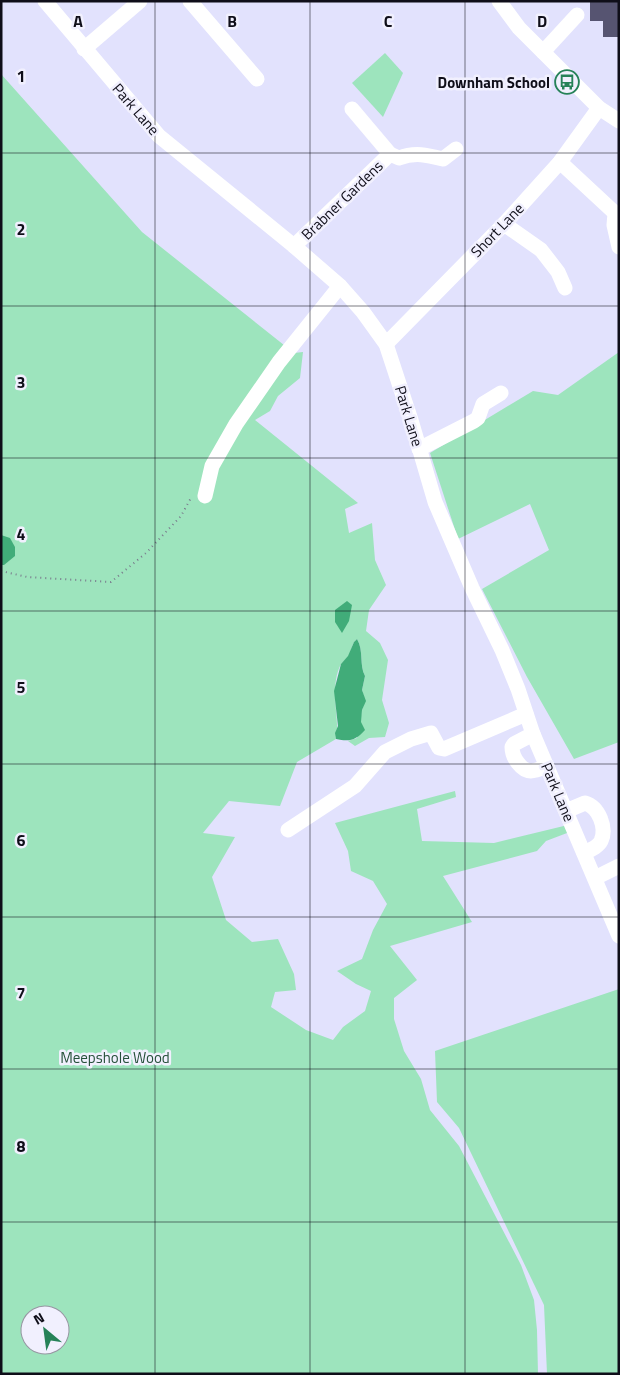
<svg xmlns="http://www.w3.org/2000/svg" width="620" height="1375" font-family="'Titillium Web',sans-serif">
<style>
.green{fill:#9de4bd;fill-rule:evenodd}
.water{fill:#41ac79}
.building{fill:#565471}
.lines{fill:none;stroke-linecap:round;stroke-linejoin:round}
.path{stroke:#78788b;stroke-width:2;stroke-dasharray:1 4;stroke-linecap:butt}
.minor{stroke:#fff;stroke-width:15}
.grid{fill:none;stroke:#0f0e19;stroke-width:1;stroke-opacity:0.55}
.labels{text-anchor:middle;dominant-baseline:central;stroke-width:5;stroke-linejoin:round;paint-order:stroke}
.poi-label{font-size:15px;font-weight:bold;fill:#0f0e19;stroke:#f1f0fe;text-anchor:end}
.street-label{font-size:15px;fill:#0f0e19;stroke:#f1f0fe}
.park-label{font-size:15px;fill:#25503a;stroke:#f1f0fe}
.grid-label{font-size:16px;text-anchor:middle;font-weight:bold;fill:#0f0e19;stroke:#f1f0fe;stroke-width:5;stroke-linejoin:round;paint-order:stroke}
</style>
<rect width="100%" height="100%" fill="#e2e2fd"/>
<!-- green -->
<g class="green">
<polygon points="385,53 403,73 383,117 352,83"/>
<path d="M1 74 142 232 294 353 303 352 300 378 278 396 270 411 255 420 358 503 345 509 349 533 372 523 375 560 386 585 369 610 366 631 380 643 388 660 382 700 389 723 385 737 369 738 355 746 348 741 357 738 362 710 365 701 362 690 365 676C359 665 364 651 357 639 351 644 352 651 348 657 346 660 342 662 340 666 332 684 336 705 337 724 338 729 335 733 336 739L297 762 280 806 229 801 203 833 235 837 212 877 226 920 252 942 278 939 294 974 296 990 275 992 271 1007 306 1030 333 1040 343 1027 365 1011 371 991 356 984 337 971 362 959 373 930 387 904 373 881 351 871 348 851 335 823 455 791 456 797 417 809 422 841 494 843 572 824 575 830 546 841 537 851 443 876 472 922 390 946 417 980 394 998V1019L404 1051 421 1079 430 1110 459 1146 521 1265 534 1300 537 1330 538 1374H1ZM30 1315H60V1345H30Z"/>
<polygon points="619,352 619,742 574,759 527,677 482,589 549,550 530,504 458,539 430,453 533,391 558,395"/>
<polygon points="619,989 619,1374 547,1374 544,1305 459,1128 437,1102 435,1051"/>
</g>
<!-- water -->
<g class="water">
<polygon points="1,535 10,538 15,547 15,556 4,565 1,565"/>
<polygon points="347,601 352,605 349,621 342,633 335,622 335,610"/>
<path d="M357 639C364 651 359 665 365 676L362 690 366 701 362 710 361 722 365 730C356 740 350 742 336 739L335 733 338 726 334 691 341 664 348 656 354 642Z"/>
</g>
<!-- building -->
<polygon class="building" points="590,1 619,1 619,37 603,37 603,21 590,21"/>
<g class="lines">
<!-- path -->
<polyline class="path" points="1,571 27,577 111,582 146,553 181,516 192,496"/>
<!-- minor -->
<g class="minor">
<polyline points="45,1 159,136 294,246 340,286 363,312 386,344 411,420 435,502 472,588 502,650 518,689 533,734 619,936"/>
<polyline points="190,1 257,79"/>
<polyline points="499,1 519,28 599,108 619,121"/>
<polyline points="84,49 140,1"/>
<polyline points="543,52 577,15"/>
<path d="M390 154 399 158C415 152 427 155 443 159L456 149"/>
<polyline points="560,162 615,213 614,225 619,247"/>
<polyline points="504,224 541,250 558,272 565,288"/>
<polyline points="294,246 390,154 352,109"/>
<polyline points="386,344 504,224 560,162 599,108"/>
<polyline points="419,449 474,421 478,418 483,404 501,393"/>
<polyline points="205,496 212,466 236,424 279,362 340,286"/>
<path d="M533 734 514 744 512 747C512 753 514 758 518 763 527 775 535 771 547 766"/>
<path d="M566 811 585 803C599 807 607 828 601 841 598 847 590 850 584 853"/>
<polyline points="288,830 355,786 385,752 411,739 431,733 439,748 444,749 526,714"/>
<polyline points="595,878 619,866"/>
</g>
</g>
<!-- grid -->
<path class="grid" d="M155 1V1374M310 1V1374M465 1V1374M1 153H619M1 306H619M1 458H619M1 611H619M1 764H619M1 917H619M1 1069H619M1 1222H619"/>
<!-- icons -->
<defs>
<g id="bus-ring" transform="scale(1.25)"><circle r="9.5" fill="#f1f0fe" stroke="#268258" stroke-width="1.5"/><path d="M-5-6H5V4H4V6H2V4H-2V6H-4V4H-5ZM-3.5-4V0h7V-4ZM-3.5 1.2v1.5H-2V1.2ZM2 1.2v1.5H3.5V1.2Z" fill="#268258"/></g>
</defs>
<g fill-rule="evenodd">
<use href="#bus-ring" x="567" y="82"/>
</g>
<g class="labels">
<!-- poi labels -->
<g class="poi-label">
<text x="550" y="82">Downham School</text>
</g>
<!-- street labels -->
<g class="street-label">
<text transform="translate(136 109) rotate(49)">Park Lane</text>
<text transform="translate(342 200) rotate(-44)">Brabner Gardens</text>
<text transform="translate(497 230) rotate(-46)">Short Lane</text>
<text transform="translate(409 416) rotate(73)">Park Lane</text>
<text transform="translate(558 792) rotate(67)">Park Lane</text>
</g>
<!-- park labels -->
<g class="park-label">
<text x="115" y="1057">Meepshole Wood</text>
</g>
</g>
<g class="grid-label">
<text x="78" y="27">A</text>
<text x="232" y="27">B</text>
<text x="388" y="27">C</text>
<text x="542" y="27">D</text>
<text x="21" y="82">1</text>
<text x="21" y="235">2</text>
<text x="21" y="388">3</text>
<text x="21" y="540">4</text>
<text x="21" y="693">5</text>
<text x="21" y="846">6</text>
<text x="21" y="999">7</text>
<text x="21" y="1152">8</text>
</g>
<!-- border -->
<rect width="620" height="1375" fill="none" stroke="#0f0e19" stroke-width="5"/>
<!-- north arrow -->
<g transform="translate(45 1330) rotate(331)"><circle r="24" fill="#f1f0fe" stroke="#9796a2"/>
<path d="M0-4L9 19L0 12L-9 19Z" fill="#268258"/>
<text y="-8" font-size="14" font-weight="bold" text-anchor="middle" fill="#0f0e19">N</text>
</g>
</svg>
